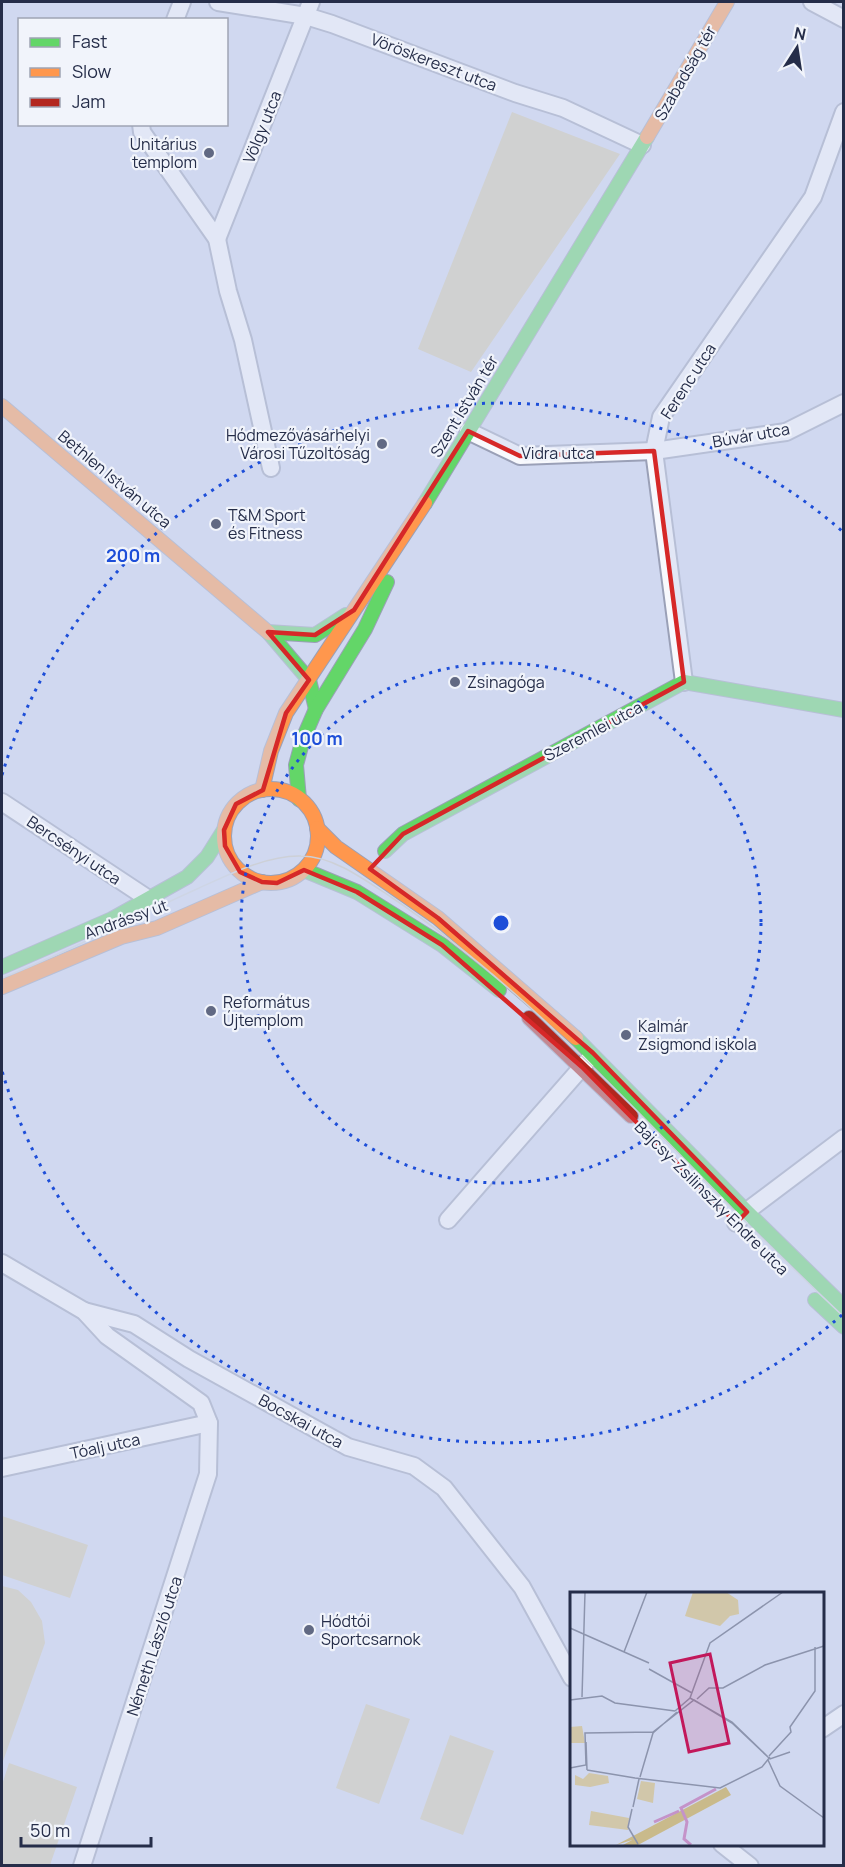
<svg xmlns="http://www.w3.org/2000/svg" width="845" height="1867" font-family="Manrope,sans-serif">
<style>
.green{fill:#d1c7aa}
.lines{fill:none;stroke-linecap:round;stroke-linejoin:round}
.street-casing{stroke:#9aa0b7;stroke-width:20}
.fast-casing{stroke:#9aa0b7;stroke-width:16}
.slow-casing{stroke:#9aa0b7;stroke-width:16}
.jam-casing{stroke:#9aa0b7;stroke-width:16}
.street{stroke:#f8f9fd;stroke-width:16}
.fast{stroke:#63d668;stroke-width:14}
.slow{stroke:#ff974d;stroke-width:14}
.jam{stroke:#b3261e;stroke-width:14}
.tram{stroke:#cdd0d7;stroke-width:1.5}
.marked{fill:none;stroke:#d62828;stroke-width:4.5;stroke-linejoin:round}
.ring{fill:none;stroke:#1d4ed8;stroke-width:3;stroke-dasharray:3 6}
.poi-dot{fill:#616983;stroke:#f1f4fb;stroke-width:2}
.labels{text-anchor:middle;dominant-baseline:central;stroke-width:4.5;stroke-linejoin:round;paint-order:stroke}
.street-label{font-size:16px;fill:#252d49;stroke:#f1f4fb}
.poi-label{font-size:16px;fill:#252d49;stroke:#f1f4fb;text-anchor:start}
.inset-river{fill:none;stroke:#c493c9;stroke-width:3}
.inset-road{fill:none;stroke:#8c94ad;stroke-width:1.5}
.view{fill:#c2185b;fill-opacity:0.15;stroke:#c2185b;stroke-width:3}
.inset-edge{fill:none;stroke:#252d49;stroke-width:3}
.centre{fill:#1d4ed8;stroke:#f1f4fb;stroke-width:3}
.ring-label{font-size:18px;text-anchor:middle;font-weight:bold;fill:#1d4ed8;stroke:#f1f4fb;stroke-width:4.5;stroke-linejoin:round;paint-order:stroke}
</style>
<rect width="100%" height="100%" fill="#d0d8f0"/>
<!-- green -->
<g class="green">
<polygon points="512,112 620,154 471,372 418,349"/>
<polygon points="2,1516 88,1545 70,1598 2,1575"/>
<polygon points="2,1586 18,1590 31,1602 42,1621 45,1643 2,1764"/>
<polygon points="366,1704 410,1719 379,1804 336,1788"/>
<polygon points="450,1735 494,1751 463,1835 420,1819"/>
<polygon points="9,1763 77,1787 50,1865 2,1865 2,1785"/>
</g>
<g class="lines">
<!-- street casing -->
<g class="street-casing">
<g id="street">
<polyline points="218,2 306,16 332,24 515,93 563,108 642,145"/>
<polyline points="812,2 844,19"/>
<polyline points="175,20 182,2"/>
<polyline points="141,124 142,132 217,239 228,291 243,340 271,468"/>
<polyline points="217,239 311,2"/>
<polyline points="468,431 520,456 654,451 786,432 844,403"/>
<polyline points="684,682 654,451 661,417 813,197 844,112"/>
<polyline points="2,802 147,898"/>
<polyline points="448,1220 589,1059"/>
<polyline points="736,1223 751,1208 844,1138"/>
<polyline points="2,1263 84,1311 107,1336 201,1403 209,1423 208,1474 82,1866"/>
<polyline points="84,1311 134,1324 189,1359 348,1447 414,1466 444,1488 522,1587 572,1678"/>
<polyline points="2,1468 209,1423"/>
<polyline points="822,1729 844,1714"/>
<polyline points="722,1844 750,1866"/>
</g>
</g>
<!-- fast casing -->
<g class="fast-casing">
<g id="fast">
<polyline points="425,503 647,137"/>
<polyline points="268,632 315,635 346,615"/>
<polyline points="269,633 309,680 316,709"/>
<polyline points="299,799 296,765 303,739 316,709 365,629 387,582"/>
<polyline points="385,851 403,834 684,682 844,710"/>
<polyline points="304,870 357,892 442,945 499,990"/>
<polyline points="2,967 112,919 187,877 207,857 224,830"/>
<polyline points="576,1038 747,1212 844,1307"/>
<polyline points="815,1300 844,1327"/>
</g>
</g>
<!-- slow casing -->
<g class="slow-casing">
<g id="slow">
<polyline points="647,137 727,2"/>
<polyline points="2,406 269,633"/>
<circle cx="271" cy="836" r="47"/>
<polyline points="262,790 271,751 286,713 425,503"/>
<polyline points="317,828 336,847 438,918 576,1038"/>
<polyline points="2,987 121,937 157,928 262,882"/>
</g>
</g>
<!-- jam casing -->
<g class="jam-casing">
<polyline id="jam" points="529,1018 631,1116"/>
</g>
<!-- street -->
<use href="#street" class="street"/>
<!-- fast -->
<use href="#fast" class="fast"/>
<!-- slow -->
<use href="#slow" class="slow"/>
<!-- jam -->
<use href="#jam" class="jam"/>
<!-- tram -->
<path class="tram" d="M2 978C68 952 132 918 197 889 228 875 267 855 301 856 333 856 365 880 391 897 520 984 626 1100 735 1211 770 1247 807 1282 844 1317"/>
</g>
<!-- marked area -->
<path d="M0 0H845V1867H0ZM468 431 520 456 654 451 684 682 403 834 370 869 438 918 593 1053 747 1212 736 1223 582 1067 442 945 357 892 304 870 277 883 262 882 240 872 225 846 224 830 236 804 263 790 286 713 309 680 268 632 315 635 354 610Z" fill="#d0d8f0" fill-opacity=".55" fill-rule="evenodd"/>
<path class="marked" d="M468 431 520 456 654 451 684 682 403 834 370 869 438 918 593 1053 747 1212 736 1223 582 1067 442 945 357 892 304 870 277 883 262 882 240 872 225 846 224 830 236 804 263 790 286 713 309 680 268 632 315 635 354 610Z"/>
<!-- distance rings -->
<g class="ring">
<circle cx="501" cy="923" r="260"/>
<path d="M842 1315A520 520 0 0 1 2 1071M2 775A520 520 0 0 1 842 531"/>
</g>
<!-- markers -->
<g class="poi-dot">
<circle cx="209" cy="153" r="6"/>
<circle cx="382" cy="444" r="6"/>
<circle cx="216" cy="524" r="6"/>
<circle cx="455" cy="682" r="6"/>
<circle cx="211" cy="1011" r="6"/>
<circle cx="626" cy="1035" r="6"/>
<circle cx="309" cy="1630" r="6"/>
</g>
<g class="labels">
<!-- street labels -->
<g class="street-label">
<text transform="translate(434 62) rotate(21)">Vöröskereszt utca</text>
<text transform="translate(685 73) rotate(-60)">Szabadság tér</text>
<text transform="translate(262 127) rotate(-68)">Völgy utca</text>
<text transform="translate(688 381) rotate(-57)">Ferenc utca</text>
<text transform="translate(464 406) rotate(-59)">Szent István tér</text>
<text transform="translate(751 435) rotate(-10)">Búvár utca</text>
<text x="558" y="453">Vidra utca</text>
<text transform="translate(115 479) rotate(40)">Bethlen István utca</text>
<text transform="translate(593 731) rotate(-28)">Szeremlei utca</text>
<text transform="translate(74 850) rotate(34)">Bercsényi utca</text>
<text transform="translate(126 919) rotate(-20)">Andrássy út</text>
<text transform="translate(712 1198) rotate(45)">Bajcsy-Zsilinszky Endre utca</text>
<text transform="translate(301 1421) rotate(29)">Bocskai utca</text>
<text transform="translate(105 1446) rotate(-12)">Tóalj utca</text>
<text transform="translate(154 1646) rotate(-72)">Németh László utca</text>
</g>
<!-- poi labels -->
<g class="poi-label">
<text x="197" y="144" text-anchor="end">Unitárius<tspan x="197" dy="18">templom</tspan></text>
<text x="370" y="435" text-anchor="end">Hódmezővásárhelyi<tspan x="370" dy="18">Városi Tűzoltóság</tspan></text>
<text x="228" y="515">T&amp;M Sport<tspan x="228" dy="18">és Fitness</tspan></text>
<text x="467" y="682">Zsinagóga</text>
<text x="223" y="1002">Református<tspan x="223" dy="18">Újtemplom</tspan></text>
<text x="638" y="1026">Kalmár<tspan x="638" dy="18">Zsigmond iskola</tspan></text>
<text x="321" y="1621">Hódtói<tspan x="321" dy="18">Sportcsarnok</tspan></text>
</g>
</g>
<!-- overview -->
<g transform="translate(570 1592)">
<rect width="254" height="254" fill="#d0d8f0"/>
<path d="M123 0H156L168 8 169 22 160 24 150 34 115 24ZM12 134 15 151H0V135ZM19 181 38 184 39 191 20 195 5 193V183L13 187ZM71 189 85 191 83 211 67 207ZM21 219 59 226 58 238 19 233Z" fill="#d1c7aa"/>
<path d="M156 195 161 203 68 253H53L62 248 46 253Z" fill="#c9ba8b"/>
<path class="inset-river" d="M84 230 109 219M121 253 114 247 117 230 111 216 146 197"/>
<path class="inset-road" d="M0 36 79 71M54 60 77 0M79 77 122 101M12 105 15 0M120 106 162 130 198 165M127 107 139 96H153L195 73 254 54M0 108 32 104 45 111 105 119M105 119 120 106 140 51 213 0M83 141 107 120M16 150 17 178M199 164 221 140 220 135 245 99V55M198 168 210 194 254 226M0 176 16 173 15 141 83 140 124 108 162 131 200 167 220 160M17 178 65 186M70 185 83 141M65 186 150 196 192 175 200 165M63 215 69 187M62 217 58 235 68 252"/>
<path class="view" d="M140 62 159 151 119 160 100 71Z"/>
<rect width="254" height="254" class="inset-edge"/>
</g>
<circle cx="501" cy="923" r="9" class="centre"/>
<g class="ring-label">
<text x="133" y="562">200 m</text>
<text x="317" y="745">100 m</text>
</g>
<!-- border -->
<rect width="845" height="1867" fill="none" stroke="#252d49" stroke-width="6"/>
<!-- legend -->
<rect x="18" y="18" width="210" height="108" fill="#f1f4fb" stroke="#9fa4b4" stroke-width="1.5"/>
<rect x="30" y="38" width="30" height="9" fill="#63d668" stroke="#9fa4b4" stroke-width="1.5"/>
<text x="72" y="48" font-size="18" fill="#252d49">Fast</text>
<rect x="30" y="68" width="30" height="9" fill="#ff974d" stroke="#9fa4b4" stroke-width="1.5"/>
<text x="72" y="78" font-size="18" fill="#252d49">Slow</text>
<rect x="30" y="98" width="30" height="9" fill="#b3261e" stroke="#9fa4b4" stroke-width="1.5"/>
<text x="72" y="108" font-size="18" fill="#252d49">Jam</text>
<!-- north arrow -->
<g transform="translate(797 48) rotate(12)" stroke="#f1f4fb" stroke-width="4.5" paint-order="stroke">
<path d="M0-4.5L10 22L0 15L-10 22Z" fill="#252d49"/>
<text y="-9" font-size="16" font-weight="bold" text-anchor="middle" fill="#252d49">N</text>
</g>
<!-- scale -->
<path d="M21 1837v9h130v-9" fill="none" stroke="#252d49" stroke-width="3"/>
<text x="30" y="1837" font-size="18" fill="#252d49" stroke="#f1f4fb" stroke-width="4.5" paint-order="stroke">50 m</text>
</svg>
